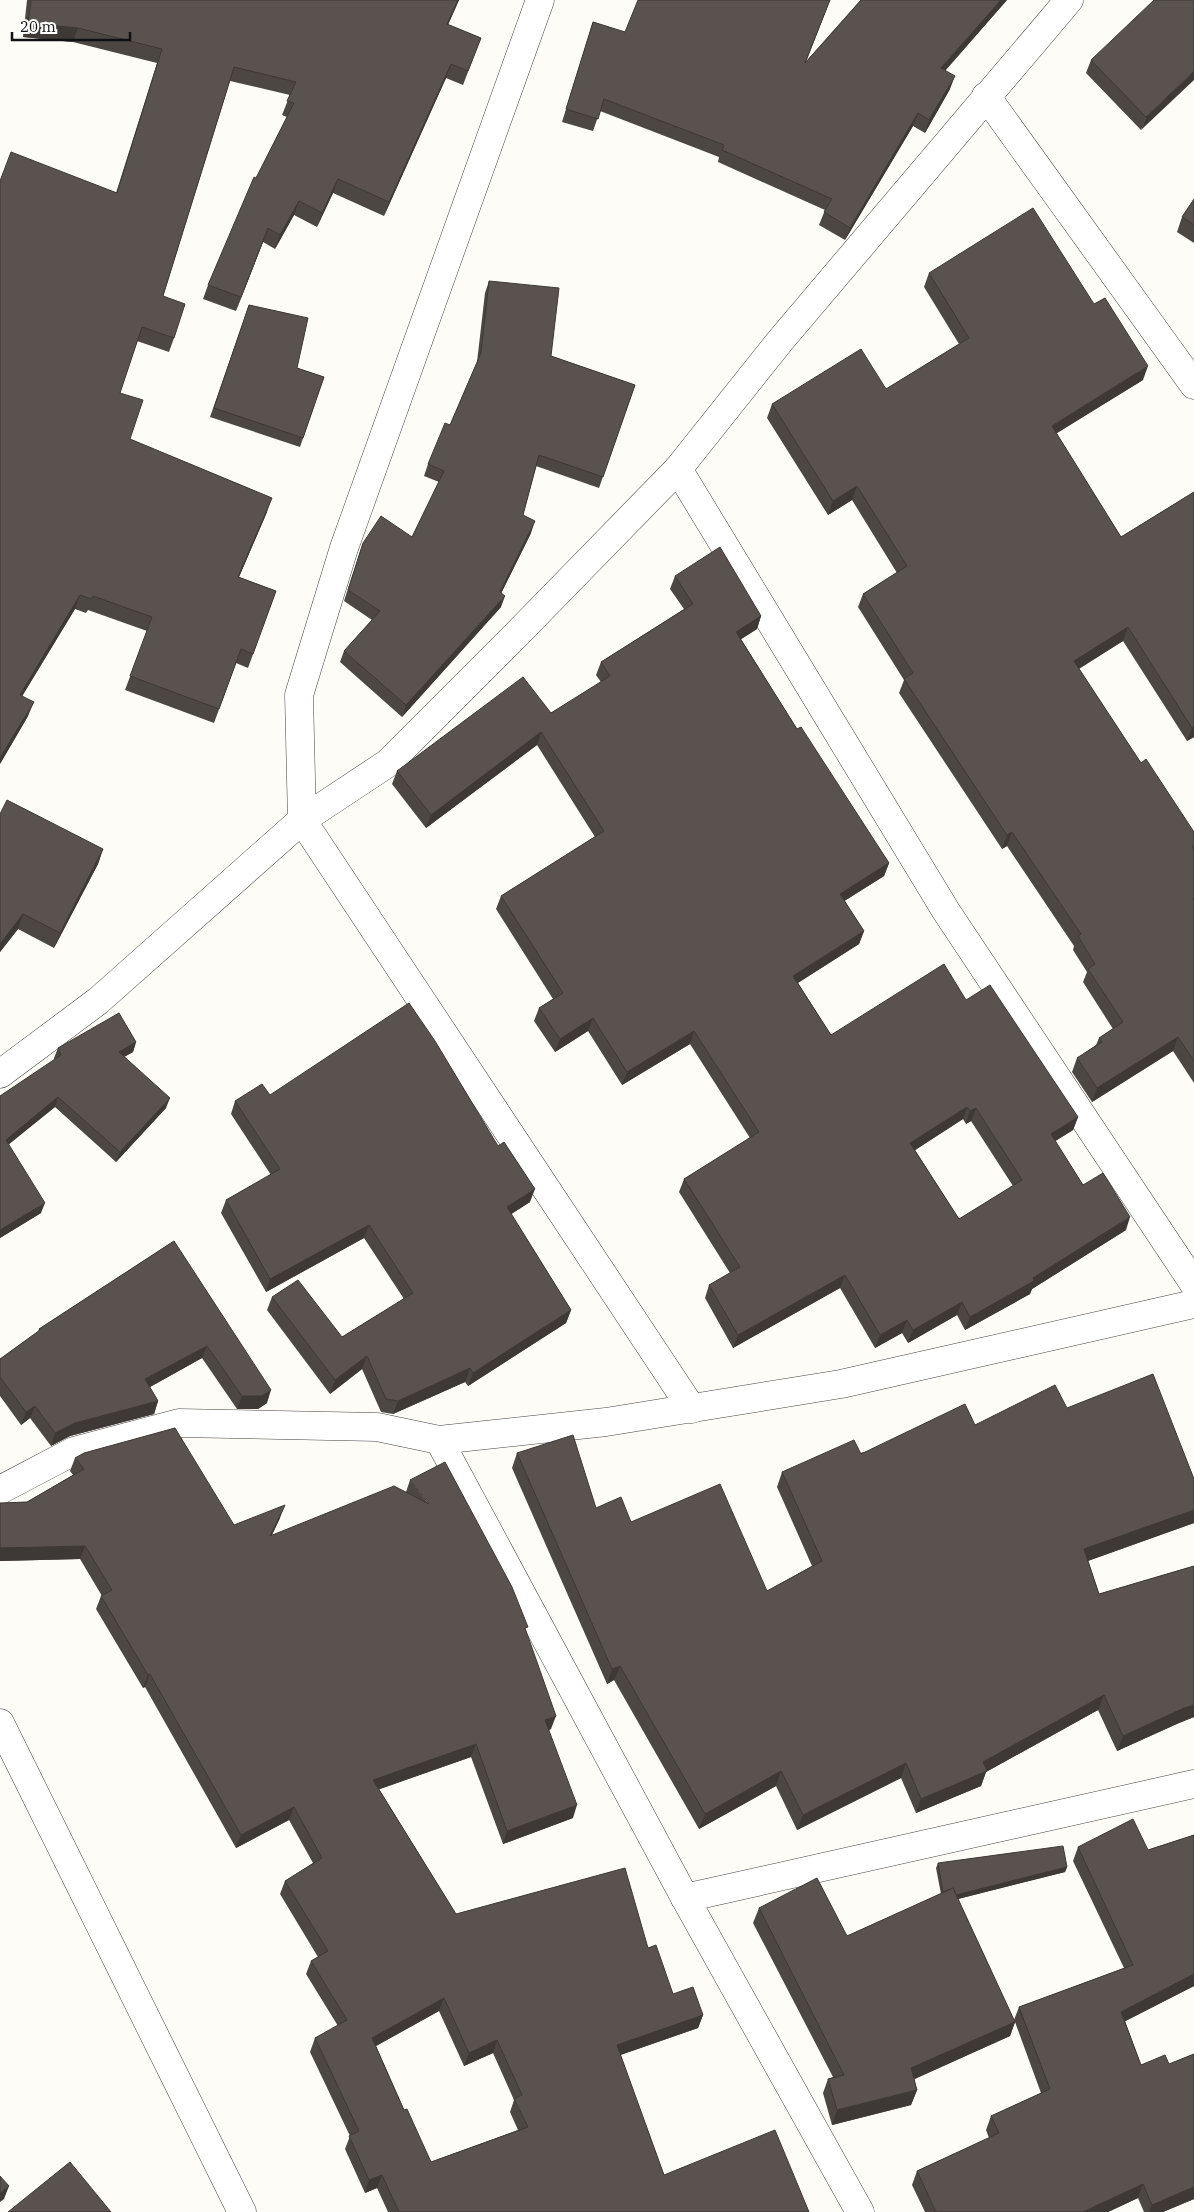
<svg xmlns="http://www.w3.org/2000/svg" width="1194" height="2212" font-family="'IBM Plex Serif',serif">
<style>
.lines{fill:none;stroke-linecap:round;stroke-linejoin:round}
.minor-casing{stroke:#444;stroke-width:29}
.minor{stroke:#fff;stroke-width:28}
.wall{fill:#4d4743;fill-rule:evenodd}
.shaded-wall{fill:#3e3937}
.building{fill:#59524e;stroke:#3e3937;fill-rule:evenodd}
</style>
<rect width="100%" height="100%" fill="#fefcf6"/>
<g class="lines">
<!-- minor casing -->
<g class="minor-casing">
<g id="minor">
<polyline points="540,0 344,548 299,695 302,820 692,1409"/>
<polyline points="986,96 1194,385"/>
<polyline points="678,469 946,911 1194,1284"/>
<polyline points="0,1074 98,1001 302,820 388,763 518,633 678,469 780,341 1069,0"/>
<polyline points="439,1440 685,1898 860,2212"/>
<polyline points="0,1490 74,1451 179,1423 377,1427 439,1440 606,1422 841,1384 1194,1304"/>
<polyline points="0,1723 242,2212"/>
<polyline points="685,1898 1194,1784"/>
</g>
</g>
<!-- minor -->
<use href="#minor" class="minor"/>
</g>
<!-- wall -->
<g class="wall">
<polygon points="27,0 459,0 448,25 481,38 463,85 446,78 384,216 333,193 317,227 294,215 275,249 263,242 236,311 203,299 208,285 256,178 287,117 282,115 290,95 230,81 163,296 174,338 169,352 137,341 120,393 130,439 267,512 239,577 276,591 248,668 236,663 214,723 125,690 147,631 88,610 86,613 75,609 22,696 28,716 0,764 116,193 157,63 73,42 23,37"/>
<polygon points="830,0 806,62 861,0 1007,0 945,71 950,89 925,133 913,126 845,240 819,225 825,210 718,162 719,157 600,111 593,131 562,122 593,22 625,32"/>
<polygon points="1194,0 1141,130 1086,73 1091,60"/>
<polygon points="1194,199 1194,243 1177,232 1182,217"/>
<polygon points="929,273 1094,304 1143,380 1056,433 1121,537 1194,492 1194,737 1187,741 1123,641 1079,669 1141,763 1194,832 1194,1083 1173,1051 1092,1102 1072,1072 1077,1058 1096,1045 1099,1038 1113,1029 1083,982 1087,972 1073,950 1074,946 1007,846 1002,849 899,693 904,680 858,607 863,594 897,573 852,500 828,515 767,418 772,404 886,389 959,344 924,287"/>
<polygon points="489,281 551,356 635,385 599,488 536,466 523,515 531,533 501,593 501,607 402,717 340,662 344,651 372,620 344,601 363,543 412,537 439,482 424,476 428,464 450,425 477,362 485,293"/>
<polygon points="249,305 297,368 324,377 300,447 210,417"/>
<path d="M675 576 761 616 757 629 741 639 797 729 889 863 884 876 844 901 864 931 859 944 798 983 831 1035 966 1000 1078 1117 1073 1130 1055 1141 1083 1185 1126 1230 1032 1289 1030 1294 965 1330 957 1315 908 1343 902 1333 875 1348 840 1288 733 1348 705 1298 709 1285 730 1273 679 1192 684 1179 750 1138 690 1044 622 1085 588 1031 555 1052 534 1021 539 1008 553 999 496 909 501 896 595 837 537 745 426 828 392 784 397 771 551 713 601 682 596 675 601 662 684 609 670 589ZM963 1119 966 1124 971 1121 1013 1186 959 1219 915 1150Z"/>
<polygon points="0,814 103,849 98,864 54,948 18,929 0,952"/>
<polygon points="136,1042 133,1052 124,1057 166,1108 116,1162 55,1107 8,1144 41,1213 0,1238 0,1096 55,1060 54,1058 58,1048"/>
<polygon points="270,1095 530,1202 511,1214 571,1310 566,1323 468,1386 465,1382 393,1414 381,1412 362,1369 330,1394 267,1310 272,1297 342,1337 404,1299 364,1238 266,1292 221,1213 226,1200 271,1175 231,1114 235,1101"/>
<polygon points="174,1241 267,1403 258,1409 237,1409 202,1358 150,1387 158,1401 154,1414 70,1436 51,1446 30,1418 21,1425 0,1396 0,1359 38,1332 39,1329"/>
<polygon points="1067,1408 1194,1479 1194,1523 1088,1561 1099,1594 1194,1566 1194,1717 1179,1723 1117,1751 1098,1710 986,1772 981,1786 916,1813 901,1778 797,1830 776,1786 699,1829 614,1680 607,1684 512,1468 517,1453 596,1508 631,1522 767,1591 812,1566 777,1487 782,1472 975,1425"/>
<path d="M75 1458 234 1525 280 1518 272 1535 406 1492 410 1480 526 1631 551 1729 549 1730 573 1818 503 1844 471 1757 379 1789 456 1914 648 1948 673 1994 703 2015 698 2028 620 2055 664 2175 809 2212H388L377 2188 365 2193 345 2149 350 2136 310 2052 315 2038 338 2026 306 1974 311 1961 318 1957 280 1894 285 1881 313 1863 289 1820 236 1848 145 1687 143 1688 96 1609 101 1596H102L80 1559 0 1561V1503L27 1502 73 1475 70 1471ZM439 2011 464 2066 493 2053 514 2100 510 2112 518 2130 431 2162 404 2110 376 2046Z"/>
<polygon points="1194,1835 1194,1986 1125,2021 1141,2065 1169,2064 1194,2054 1194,2199 1163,2212 1144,2212 1138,2198 1108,2212 925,2212 912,2185 917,2171 989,2138 986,2130 991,2116 1041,2093 1015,2022 1010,2036 914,2079 917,2090 911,2105 832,2125 823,2093 828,2079 833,2077 753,1923 759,1908 847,1936 941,1894 936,1868 938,1863 1067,1867 1065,1872 958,1899 1014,2020 1019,2007 1124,1968 1073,1861 1078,1847 1148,1850"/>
</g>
<!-- shaded-wall -->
<g class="shaded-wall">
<polygon points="458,0 459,0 442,38 447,24"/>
<polygon points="1001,0 1007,0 936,81 941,68"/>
<polygon points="28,23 78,28 73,42 23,37"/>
<polygon points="451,64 446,78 384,216 389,202"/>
<polygon points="1194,71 1194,80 1141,130 1146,117"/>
<polygon points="955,76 950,89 925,133 929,120"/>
<polygon points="918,113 913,126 845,240 850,228"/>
<polygon points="338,179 333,193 317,227 322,213"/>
<polygon points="299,201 294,215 275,249 280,235"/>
<polygon points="268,228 263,242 236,311 241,297"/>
<polygon points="1148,366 1143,380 1046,440 1052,426"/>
<polygon points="857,486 852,500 828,515 833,501"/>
<polygon points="272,498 267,512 233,591 238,577"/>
<polygon points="535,521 531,533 496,604 500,592"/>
<polygon points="80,595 75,609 15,708 20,695"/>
<polygon points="505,596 501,607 402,717 406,705"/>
<polygon points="761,616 757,629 732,645 736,632"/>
<polygon points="1128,627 1123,641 1068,675 1074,661"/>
<polygon points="34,702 28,716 0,764 0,758"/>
<polygon points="1194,726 1194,737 1187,741 1192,728"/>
<polygon points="541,732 537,745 426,828 431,815"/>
<polygon points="1012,832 1007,846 1002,849 1007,835"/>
<polygon points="103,849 98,864 54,948 60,933"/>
<polygon points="889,863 884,876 835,907 840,894"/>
<polygon points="23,914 18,929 0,952 0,944"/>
<polygon points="864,931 859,944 788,989 793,976"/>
<polygon points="593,1018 588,1031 555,1052 560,1039"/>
<polygon points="694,1031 690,1044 622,1085 627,1072"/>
<polygon points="1178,1037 1173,1051 1092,1102 1097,1088"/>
<polygon points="136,1042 133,1052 115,1062 119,1052"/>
<polygon points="58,1097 55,1107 2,1150 6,1140"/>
<polygon points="170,1098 166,1108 116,1162 120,1152"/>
<polygon points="967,1107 963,1119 906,1156 910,1143"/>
<polygon points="976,1108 971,1121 966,1124 970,1111"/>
<polygon points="1078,1117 1073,1130 1046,1147 1051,1134"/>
<polygon points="535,1189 530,1202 502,1220 507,1207"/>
<polygon points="45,1203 41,1213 0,1238 0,1230"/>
<polygon points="1130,1217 1126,1230 1032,1289 1030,1294 965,1330 970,1317"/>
<polygon points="369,1225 364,1238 266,1292 270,1279"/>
<polygon points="845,1275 840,1288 733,1348 738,1335"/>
<polygon points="962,1302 957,1315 908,1343 913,1330"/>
<polygon points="571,1310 566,1323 468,1386 473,1373"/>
<polygon points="907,1320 902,1333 875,1348 880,1335"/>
<polygon points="207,1346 202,1358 141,1392 145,1379"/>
<polygon points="367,1356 362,1369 330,1394 335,1380"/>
<polygon points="470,1368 465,1382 393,1414 398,1401"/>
<polygon points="271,1390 267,1403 258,1409 237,1409 242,1396"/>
<polygon points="158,1401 154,1414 70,1436 51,1446 55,1433 75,1423"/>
<polygon points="35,1406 30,1418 21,1425 26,1412"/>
<polygon points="285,1505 280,1518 265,1549 270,1536"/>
<polygon points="1194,1510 1194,1523 1079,1564 1084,1549"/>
<polygon points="85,1546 80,1559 0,1561 0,1548"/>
<polygon points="620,1666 614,1680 607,1684 612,1669"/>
<polygon points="150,1674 145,1687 143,1688 148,1675"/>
<polygon points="1104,1695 1098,1710 986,1772 981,1786 916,1813 921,1799 983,1762"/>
<polygon points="1194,1705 1194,1717 1179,1723 1117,1751 1123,1736 1184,1708"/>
<polygon points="556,1716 551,1729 541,1733 545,1720"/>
<polygon points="476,1744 471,1757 369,1793 373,1780"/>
<polygon points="906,1763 901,1778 797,1830 803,1815"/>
<polygon points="781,1771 776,1786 699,1829 705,1814"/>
<polygon points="577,1805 573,1818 503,1844 507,1831"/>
<polygon points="294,1807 289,1820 236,1848 241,1835"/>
<polygon points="1067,1867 1065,1872 942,1903 944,1898"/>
<polygon points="1194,1974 1194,1986 1116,2026 1121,2012"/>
<polygon points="444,1998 439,2011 367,2051 372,2038"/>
<polygon points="703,2015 698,2028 612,2058 617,2045"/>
<polygon points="1015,2022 1010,2036 906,2083 911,2068"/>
<polygon points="497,2040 493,2053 464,2066 469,2053"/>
<polygon points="917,2090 911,2105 832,2125 837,2110"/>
<polygon points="382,2175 377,2188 365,2193 369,2180"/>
<polygon points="1143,2184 1138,2198 1108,2212 1083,2212"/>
<polygon points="9,2186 4,2199 0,2202 0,2193"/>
<polygon points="1194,2187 1194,2199 1163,2212 1149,2212 1152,2205"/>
</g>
<!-- building -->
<g class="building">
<polygon points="31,0 458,0 447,24 481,38 468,71 451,64 389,202 338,179 322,213 299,201 280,235 268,228 241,297 208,285 254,177 256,178 294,103 287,101 296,82 234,67 163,296 185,304 174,338 142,327 120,393 143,400 130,439 272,498 238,577 276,591 253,654 241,649 219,709 130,676 152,617 93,596 91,599 80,595 20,695 34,702 0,758 0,181 11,152 117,193 162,49 78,28 28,23"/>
<polygon points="638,0 830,0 805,63 861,0 1001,0 941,68 955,76 929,120 918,113 850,228 824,212 832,199 722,150 724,145 604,99 598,119 566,109 593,22 625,32"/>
<polygon points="1154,0 1194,0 1194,71 1146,117 1091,60"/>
<polygon points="1194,199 1194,225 1182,217"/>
<polygon points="1033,208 1094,304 1105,298 1148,366 1052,426 1121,537 1194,492 1194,726 1192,728 1128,627 1074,661 1141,763 1146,759 1194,832 1194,846 1192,847 1194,850 1194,898 1193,899 1194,901 1194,1061 1178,1037 1097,1088 1077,1058 1102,1042 1099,1038 1123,1022 1088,969 1095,964 1078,936 1081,934 1012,832 1007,835 904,679 913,673 863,594 907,566 857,486 833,501 772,404 861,349 886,389 969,338 929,273"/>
<polygon points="489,281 559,288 551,356 635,385 603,477 539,455 523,515 535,521 500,592 505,596 406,705 344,651 380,611 348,590 363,543 381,516 412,537 444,471 428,464 445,423 450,425 481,353"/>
<polygon points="249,305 308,318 297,368 324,377 303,438 214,408"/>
<path d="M720 547 761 616 736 632 797 729 801 727 889 863 840 894 864 931 793 976 831 1035 944 964 966 1000 990 985 1078 1117 1051 1134 1083 1185 1103 1173 1130 1217 1033 1278 1034 1281 970 1317 962 1302 913 1330 907 1320 880 1335 845 1275 738 1335 709 1285 740 1267 684 1179 759 1132 694 1031 627 1072 593 1018 560 1039 539 1008 563 993 501 896 604 831 541 732 431 815 397 771 523 677 551 713 610 676 601 662 693 604 675 576ZM967 1107 970 1111 976 1108 1022 1180 959 1219 910 1143Z"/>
<polygon points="7,800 103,849 60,933 23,914 0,944 0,814"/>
<polygon points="409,1003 435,1041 498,1146 504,1142 535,1189 507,1207 571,1310 473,1373 470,1368 398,1401 386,1399 367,1356 335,1380 272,1297 298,1280 342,1337 413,1293 369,1225 270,1279 226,1200 280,1169 235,1101 262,1084 270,1095"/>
<polygon points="119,1013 136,1042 119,1052 170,1098 120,1152 58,1097 6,1140 45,1203 0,1230 0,1096 61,1055 58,1048"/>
<polygon points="174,1241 271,1390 262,1396 242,1396 207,1346 145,1379 158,1401 75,1423 55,1433 35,1406 26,1412 0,1377 0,1359 40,1330 39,1329"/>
<polygon points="1153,1374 1194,1479 1194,1510 1084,1549 1099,1594 1194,1566 1194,1705 1184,1708 1123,1736 1104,1695 983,1762 987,1771 921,1799 906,1763 803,1815 781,1771 705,1814 620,1666 612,1669 517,1453 573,1435 596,1508 621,1497 631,1522 720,1484 767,1591 822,1561 782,1472 854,1440 861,1454 965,1404 975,1425 1055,1385 1067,1408"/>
<path d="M175 1428 234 1525 285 1505 270 1536 394 1486 429 1504 410 1480 445 1462 512 1587 528 1627 525 1628 556 1716 545 1720 577 1805 507 1831 476 1744 373 1780 456 1914 625 1868 648 1948 656 1945 673 1994 693 1987 703 2015 617 2045 664 2175 775 2130 809 2212H399L382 2175 369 2180 349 2136 359 2131 315 2038 347 2020 311 1961 328 1951 285 1881 322 1858 294 1807 241 1835 150 1674 148 1675 101 1596 112 1590 85 1546 0 1548V1503L27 1502 84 1469 75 1458 84 1453ZM444 1998 469 2053 497 2040 522 2095 514 2099 528 2127 431 2162 407 2109 404 2110 372 2038Z"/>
<polygon points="1133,1819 1148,1850 1194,1835 1194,1974 1121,2012 1141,2065 1165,2055 1169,2064 1194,2054 1194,2187 1152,2205 1143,2184 1083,2212 936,2212 917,2171 999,2133 991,2116 1050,2089 1019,2007 1133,1965 1078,1847"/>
<polygon points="1063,1846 1067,1867 956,1895 953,1888 943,1892 938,1863"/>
<polygon points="817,1878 847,1936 953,1888 1015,2022 911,2068 917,2090 837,2110 828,2079 844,2075 759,1908"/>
<polygon points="70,2162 111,2212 8,2212"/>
<polygon points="0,2176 9,2186 0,2193"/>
</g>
<!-- scale -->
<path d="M12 32v8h118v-8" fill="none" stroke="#111111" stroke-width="2.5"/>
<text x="20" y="32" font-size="15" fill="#111111" stroke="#ffffff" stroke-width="4" paint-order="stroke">20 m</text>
</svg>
